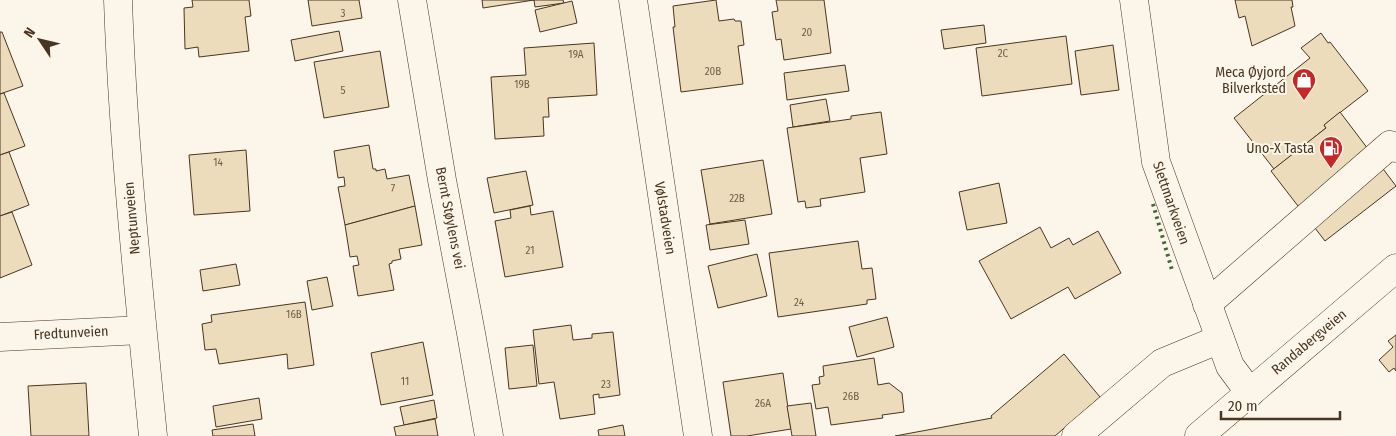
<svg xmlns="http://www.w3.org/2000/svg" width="1396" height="436" font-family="'Fira Sans Condensed',sans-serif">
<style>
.building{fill:#ecdcbc;stroke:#4a3520}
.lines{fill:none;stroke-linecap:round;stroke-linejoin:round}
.minor-casing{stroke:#4a3520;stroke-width:29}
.major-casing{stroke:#4a3520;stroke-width:29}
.minor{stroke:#fbf6e9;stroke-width:28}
.major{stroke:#fbf6e9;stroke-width:28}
.hedge{stroke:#436837;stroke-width:4;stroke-dasharray:2.5 4;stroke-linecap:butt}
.labels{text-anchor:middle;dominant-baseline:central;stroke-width:4;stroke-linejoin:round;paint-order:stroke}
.number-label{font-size:11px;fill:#725f47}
.poi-label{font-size:14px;fill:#4a3520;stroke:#fbf6e9;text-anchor:end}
.street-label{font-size:14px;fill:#4a3520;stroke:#fbf6e9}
</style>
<rect width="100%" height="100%" fill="#fbf6e9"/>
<!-- building -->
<g class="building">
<polygon points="192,0 249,0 251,16 245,17 249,51 199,57 198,47 185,49 184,8 193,7"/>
<polygon points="308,0 359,0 362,18 312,26"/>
<polygon points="482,0 563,0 564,3 535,7 534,0 483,8"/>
<polygon points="716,0 719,21 734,19 735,21 741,21 744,45 738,46 743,84 681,92 673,27 675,27 673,6"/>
<polygon points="776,0 824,0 831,53 784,60 781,39 776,40 772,12 778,11"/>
<polygon points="1235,0 1292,0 1293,7 1291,7 1295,26 1252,46 1245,16 1239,18"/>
<polygon points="572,1 577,23 540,32 535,10"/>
<polygon points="984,25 986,43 944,49 941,30"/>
<polygon points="339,31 343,51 295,61 291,40"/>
<polygon points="0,32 2,32 23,86 0,94"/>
<polygon points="1321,33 1328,43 1330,42 1368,91 1324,125 1326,128 1274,169 1234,118 1310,58 1301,48"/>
<polygon points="1066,36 1072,84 982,96 976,48"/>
<polygon points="594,43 597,95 548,98 549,117 543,117 544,136 495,139 491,77 526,75 524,48"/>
<polygon points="1113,45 1119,90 1081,95 1075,51"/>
<polygon points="380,51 389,107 324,118 314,62"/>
<polygon points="845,65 849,91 787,100 784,73"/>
<polygon points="4,93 25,146 0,155 0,94"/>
<polygon points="826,99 830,121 793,127 790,105"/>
<polygon points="881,112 887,154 860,158 865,192 820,199 821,206 806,208 805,201 798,202 787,128 851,119 851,116"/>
<polygon points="1340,112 1396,186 1325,241 1271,171 1326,128 1324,125"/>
<polygon points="369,145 373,169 376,169 376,171 385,169 387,179 409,175 415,206 345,225 338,187 345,186 344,177 338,178 334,151"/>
<polygon points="246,150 250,211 194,215 189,155"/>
<polygon points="9,152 29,205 0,216 0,155"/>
<polygon points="763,160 772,214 710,224 701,170"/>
<polygon points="526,171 533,205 494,213 487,178"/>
<polygon points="999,183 1007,223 967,230 959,192"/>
<polygon points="415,206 422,245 399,249 401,259 392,261 392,263 389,264 394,290 358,296 353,266 359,265 357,256 350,257 345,225"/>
<polygon points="530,206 531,215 553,211 563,267 505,277 495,221 511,218 510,210"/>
<polygon points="12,212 32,265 0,278 0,216"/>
<polygon points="745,220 749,244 710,250 706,225"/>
<polygon points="1040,227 1051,248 1069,238 1073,245 1098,231 1121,273 1075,299 1068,287 1011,319 979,261"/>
<polygon points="858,241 862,269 872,268 876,299 867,300 867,304 778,317 769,253"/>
<polygon points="757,254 767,296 718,308 708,266"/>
<polygon points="236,264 240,285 203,291 200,270"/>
<polygon points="327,277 333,306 312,310 307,281"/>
<polygon points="305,302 314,365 288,369 287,354 219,364 216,349 205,350 202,324 212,322 211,315"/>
<polygon points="887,317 894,347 857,357 849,327"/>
<polygon points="571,325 573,340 592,338 592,334 613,332 620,395 599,398 599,394 593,395 595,414 560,419 554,382 539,384 533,330"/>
<polygon points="1396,335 1396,371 1394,368 1389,372 1379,360 1393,347 1388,341"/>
<polygon points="423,342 433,395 381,405 371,353"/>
<polygon points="533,345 537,386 509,389 505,348"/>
<polygon points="1064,354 1100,397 1055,436 895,436 992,418 991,416"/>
<polygon points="874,358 878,385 889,383 902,393 904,412 882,415 883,418 831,425 828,407 816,409 812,385 820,384 819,377 824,376 823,366"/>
<polygon points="783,373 791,429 747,436 731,436 723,382"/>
<polygon points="86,383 89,436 31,436 28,386"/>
<polygon points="259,398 262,419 216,427 213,406"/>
<polygon points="434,400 437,418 404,425 400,407"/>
<polygon points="811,403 816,436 792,436 787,406"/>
<polygon points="435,419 438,436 396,436 394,427"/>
<polygon points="253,424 255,436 213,436 212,430"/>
<polygon points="623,425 625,436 599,436 598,430"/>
</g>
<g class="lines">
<!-- minor casing -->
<g class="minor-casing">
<g id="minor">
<path d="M118 0C123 146 139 291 153 436"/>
<polyline points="412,0 442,180 471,333 489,436"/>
<polyline points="633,0 698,436"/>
<polyline points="1134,0 1156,162 1230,366 1250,393"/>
<polyline points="1207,304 1390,145 1396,148"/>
<polyline points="0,337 142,330"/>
<polyline points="1076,436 1162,363 1220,339"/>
</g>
</g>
<!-- major casing -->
<g class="major-casing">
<polyline id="major" points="1199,436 1396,268"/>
</g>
<!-- minor -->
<use href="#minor" class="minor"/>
<!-- major -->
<use href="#major" class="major"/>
<!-- hedge -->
<polyline class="hedge" points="1153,204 1172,270"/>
</g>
<!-- icons -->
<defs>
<g id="shop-pin" transform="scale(1.25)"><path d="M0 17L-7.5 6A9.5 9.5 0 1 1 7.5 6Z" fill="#c62828" stroke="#fbf6e9"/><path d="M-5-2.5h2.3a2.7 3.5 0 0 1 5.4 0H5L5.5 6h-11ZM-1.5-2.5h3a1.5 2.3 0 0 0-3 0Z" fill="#fff"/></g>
<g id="fuel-pin" transform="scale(1.25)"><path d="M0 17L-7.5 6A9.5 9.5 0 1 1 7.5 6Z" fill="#c62828" stroke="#fbf6e9"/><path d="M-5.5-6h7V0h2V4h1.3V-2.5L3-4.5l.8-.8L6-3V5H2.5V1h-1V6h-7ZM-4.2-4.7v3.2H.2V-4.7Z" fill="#fff"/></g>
</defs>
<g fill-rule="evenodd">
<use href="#shop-pin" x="1304" y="80"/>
<use href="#fuel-pin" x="1331" y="148"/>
</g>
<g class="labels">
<!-- number labels -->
<g class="number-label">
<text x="343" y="13">3</text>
<text x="807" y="32">20</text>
<text x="1003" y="53">2C</text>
<text x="576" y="54">19A</text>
<text x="713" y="71">20B</text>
<text x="522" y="84">19B</text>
<text x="343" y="90">5</text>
<text x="218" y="162">14</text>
<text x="393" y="188">7</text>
<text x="737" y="198">22B</text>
<text x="530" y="250">21</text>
<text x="799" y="302">24</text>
<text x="294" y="314">16B</text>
<text x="405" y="381">11</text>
<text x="606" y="384">23</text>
<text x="851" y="396">26B</text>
<text x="763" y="403">26A</text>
</g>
<!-- poi labels -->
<g class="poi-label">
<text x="1286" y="72">Meca Øyjord<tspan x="1286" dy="16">Bilverksted</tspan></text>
<text x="1314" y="148">Uno-X Tasta</text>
</g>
<!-- street labels -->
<g class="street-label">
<text transform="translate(1171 203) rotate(71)">Slettmarkveien</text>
<text transform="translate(132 218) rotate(-95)">Neptunveien</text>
<text transform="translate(450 218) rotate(79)">Bernt Støylens vei</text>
<text transform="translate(665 218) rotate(81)">Vølstadveien</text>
<text transform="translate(71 333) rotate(-3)">Fredtunveien</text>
<text transform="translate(1309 342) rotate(-40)">Randabergveien</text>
</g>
</g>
<!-- north arrow -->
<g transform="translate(40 40) rotate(305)" stroke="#fbf6e9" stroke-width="4" paint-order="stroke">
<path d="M0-4L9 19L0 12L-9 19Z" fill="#4a3520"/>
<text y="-8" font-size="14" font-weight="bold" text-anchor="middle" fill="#4a3520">N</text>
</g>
<!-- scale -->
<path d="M1221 411v8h119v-8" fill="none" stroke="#4a3520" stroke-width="2.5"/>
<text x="1228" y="411" font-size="15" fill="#4a3520" stroke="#fbf6e9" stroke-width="4" paint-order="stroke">20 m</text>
</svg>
